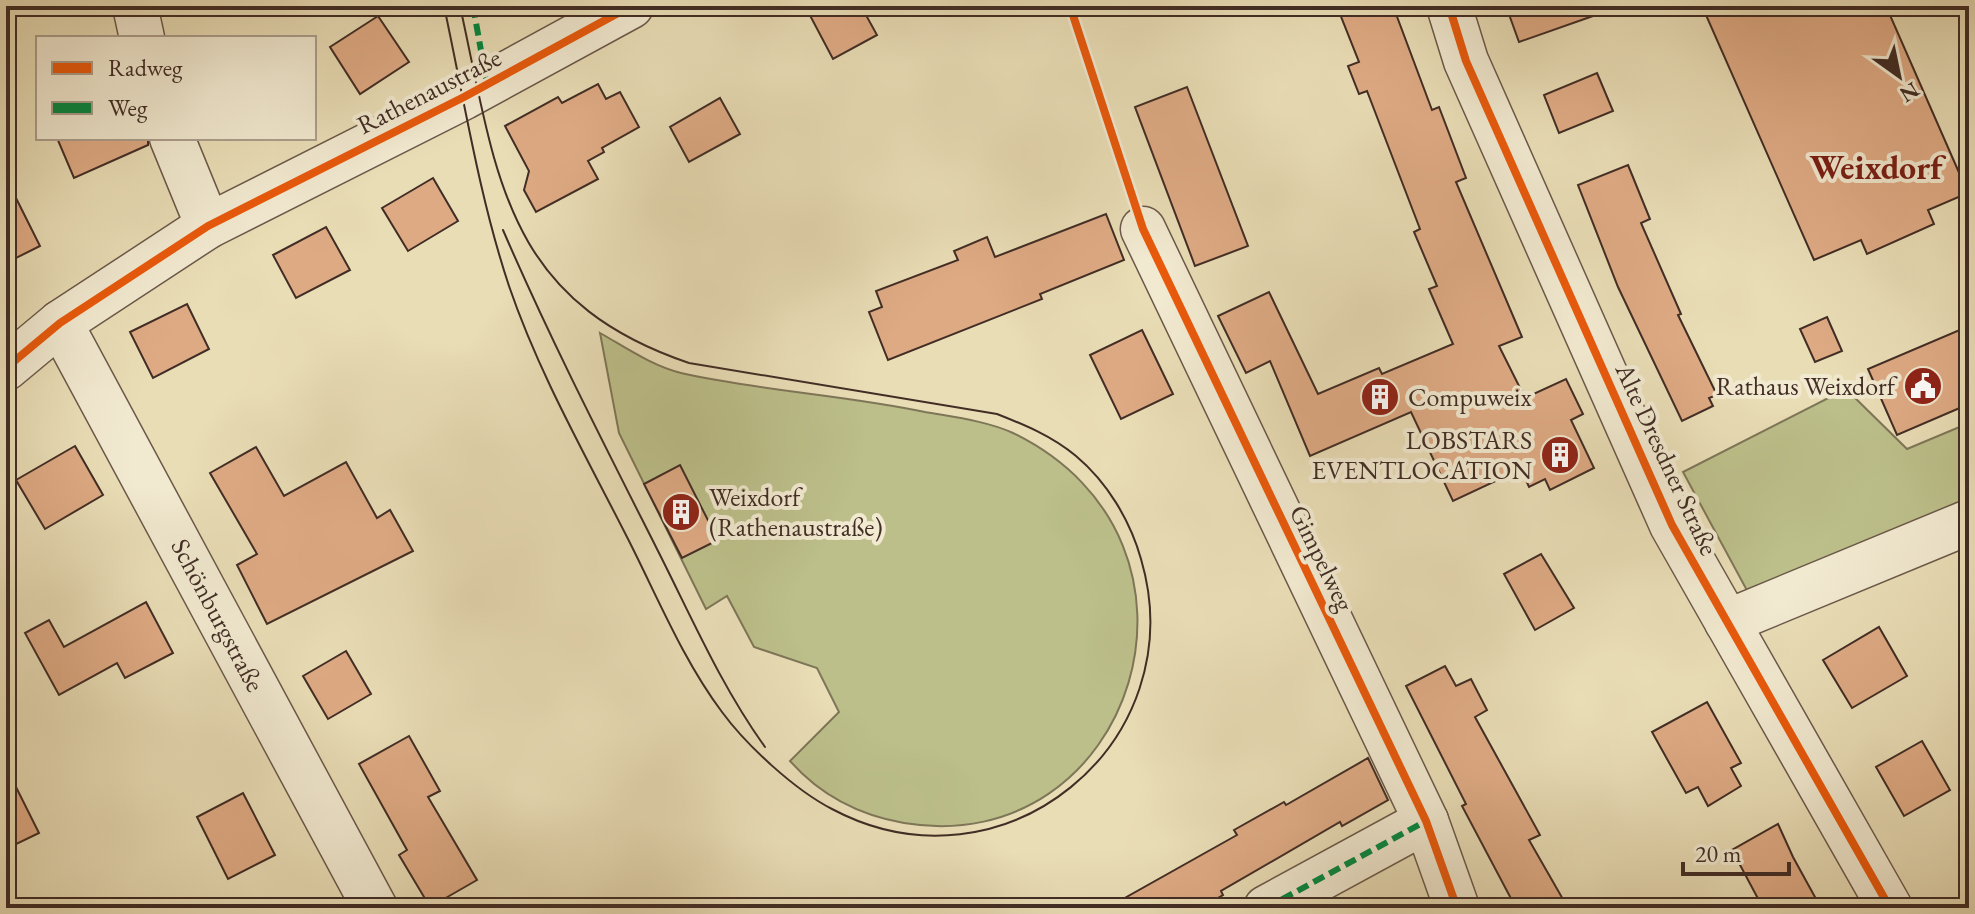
<svg xmlns="http://www.w3.org/2000/svg" width="1975" height="914" font-family="'EB Garamond',serif">
<style>
.green{fill:#bcbf8a;stroke:#7e7658;stroke-width:2}
.building{fill:#deaa84;stroke:#412d25;stroke-width:2}
.lines{fill:none;stroke-linecap:round;stroke-linejoin:round}
.minor-casing{stroke:#6b5949;stroke-width:47}
.minor{stroke:#f1e9d0;stroke-width:44}
.tram{stroke:#412d25;stroke-width:2}
.quiet{stroke:#00873e;stroke-width:6;stroke-dasharray:12 6;stroke-linecap:butt}
.cycleway-casing{stroke:#f1e9d0;stroke-width:13}
.cycleway{stroke:#e8590c;stroke-width:8}
.labels{text-anchor:middle;dominant-baseline:central;stroke-width:8;stroke-linejoin:round;paint-order:stroke}
.street-label{font-size:26px;fill:#412d25;stroke:#f1e9d0}
.poi-label{font-size:26px;fill:#412d25;stroke:#f1e9d0;text-anchor:end}
.district-label{font-size:34px;font-weight:bold;fill:#7a1f14;stroke:#f1e9d0}
</style>
<rect width="100%" height="100%" fill="#e9ddb6"/>
<filter id="stains"><feTurbulence type="fractalNoise" baseFrequency=".0025" numOctaves="4"/><feColorMatrix values="0 0 0 0 .2 0 0 0 0 .09 0 0 0 0 .02 0 0 0 .5 -.17"/></filter>
<radialGradient id="worn" r=".72"><stop offset=".6" stop-color="#630" stop-opacity="0"/><stop offset="1" stop-color="#630" stop-opacity=".3"/></radialGradient>
<!-- green -->
<g class="green">
<path d="M600 333C625 347 652 366 681 373 761 391 845 395 925 412 953 417 987 421 1013 433 1237 542 1133 861 904 823 858 815 821 796 790 761L839 712 817 668 754 647 727 596 706 609 619 433Z"/>
<polygon points="1846,389 1907,449 1969,423 1969,501 1750,596 1683,472"/>
</g>
<!-- building -->
<g class="building">
<polygon points="805,6 861,6 877,35 833,59"/>
<polygon points="1361,6 1393,6 1432,110 1439,107 1466,178 1456,182 1522,337 1499,346 1525,398 1566,379 1583,414 1571,420 1594,468 1550,490 1545,479 1529,487 1521,469 1453,501 1411,412 1310,456 1270,361 1246,373 1218,316 1269,292 1318,394 1379,368 1382,374 1453,344 1429,289 1437,286 1414,232 1420,229 1367,91 1359,94 1348,66 1359,62 1340,14"/>
<polygon points="1506,6 1609,6 1610,10 1519,42"/>
<polygon points="1702,6 1886,6 1968,193 1928,210 1934,224 1867,254 1861,240 1814,260"/>
<polygon points="378,16 409,62 360,94 330,47"/>
<polygon points="1597,73 1613,111 1559,133 1544,95"/>
<polygon points="598,84 606,99 620,92 639,127 602,148 604,152 588,161 598,179 536,212 524,190 529,171 505,126 558,97 562,103"/>
<polygon points="1187,87 1248,246 1195,266 1135,107"/>
<polygon points="720,98 740,134 689,162 670,127"/>
<polygon points="57,138 148,138 148,145 74,178"/>
<polygon points="1628,165 1650,219 1641,223 1681,314 1678,315 1717,395 1709,398 1713,406 1682,421 1618,287 1578,185"/>
<polygon points="6,178 40,246 6,263"/>
<polygon points="433,178 458,221 408,251 382,208"/>
<polygon points="1106,214 1124,260 1040,294 1042,299 888,360 869,312 882,307 876,291 958,260 954,251 987,237 995,257"/>
<polygon points="326,227 350,270 296,298 273,255"/>
<polygon points="187,304 209,349 153,378 130,332"/>
<polygon points="1827,317 1842,351 1815,362 1800,329"/>
<polygon points="1969,326 1969,404 1897,435 1868,369"/>
<polygon points="1142,330 1173,394 1121,419 1090,355"/>
<polygon points="75,446 103,495 45,529 16,480"/>
<polygon points="256,447 284,496 346,462 377,518 390,510 413,551 267,624 237,565 257,554 210,473"/>
<polygon points="680,465 718,540 682,558 644,484"/>
<polygon points="1541,554 1574,608 1535,630 1504,574"/>
<polygon points="146,602 173,653 125,678 117,663 59,695 25,633 49,620 64,647"/>
<polygon points="1879,627 1907,676 1852,708 1823,660"/>
<polygon points="346,651 371,694 328,719 303,676"/>
<polygon points="1445,666 1456,686 1471,679 1487,710 1475,717 1540,835 1529,840 1568,908 1516,908 1462,806 1466,804 1406,686"/>
<polygon points="1707,702 1741,763 1731,768 1741,786 1708,806 1698,787 1686,793 1652,732"/>
<polygon points="409,736 440,791 428,797 477,880 430,907 399,855 407,850 359,764"/>
<polygon points="1922,741 1950,790 1904,816 1876,767"/>
<polygon points="1368,758 1388,800 1342,826 1340,822 1221,891 1223,895 1200,908 1107,908 1237,835 1234,830 1284,802 1286,805"/>
<polygon points="6,767 39,833 6,849"/>
<polygon points="243,793 275,855 228,879 197,817"/>
<polygon points="1778,824 1793,857 1821,908 1763,908 1732,850"/>
</g>
<g class="lines">
<!-- minor casing -->
<g class="minor-casing">
<g id="minor">
<polyline points="135,6 142,38"/>
<polyline points="1449,6 1466,61 1672,525 1890,908"/>
<polyline points="172,138 208,226"/>
<polyline points="1143,229 1426,821 1457,908"/>
<polyline points="60,323 375,908"/>
<polyline points="6,368 60,323 208,226 464,97 631,6"/>
<polyline points="1727,622 1969,522"/>
<polyline points="1266,908 1426,821"/>
</g>
</g>
<!-- minor -->
<use href="#minor" class="minor"/>
<!-- tram -->
<g class="tram">
<path d="M444 6C464 99 479 196 509 286 539 374 586 456 628 539 657 596 683 660 722 712 747 746 795 790 832 809 1003 900 1195 743 1141 559 1130 520 1107 482 1076 456 1052 436 1025 425 997 414L689 363C503 300 497 174 460 6"/>
<path d="M503 230C550 339 604 444 657 549 691 616 721 686 765 747"/>
</g>
<!-- quiet -->
<g class="quiet">
<polyline points="473,6 487,84"/>
<polyline points="1266,908 1426,821"/>
</g>
<!-- cycleway casing -->
<g class="cycleway-casing">
<g id="cycleway">
<polyline points="1070,6 1143,229 1426,821 1457,908"/>
<polyline points="1449,6 1466,61 1672,525 1890,908"/>
<polyline points="6,368 60,323 208,226 464,97 631,6"/>
</g>
</g>
<!-- cycleway -->
<use href="#cycleway" class="cycleway"/>
</g>
<!-- icons -->
<defs>
<g id="civic-disc" transform="scale(2)"><circle r="9.5" fill="#8f2418" stroke="#f1e9d0"/><path d="M-.6-6.5H3V-4.5H.6V-3L4-1V1h2V6H-6V1h2V-1L-.6-3ZM-1.2 2.5V6h2.4V2.5Z" fill="#fff"/></g>
<g id="building-disc" transform="scale(2)"><circle r="9.5" fill="#8f2418" stroke="#f1e9d0"/><path d="M-4-6H4V6H1V3H-1V6H-4ZM-2.5-4.3h1.7v1.8h-1.7ZM.8-4.3h1.7v1.8H.8ZM-2.5-1h1.7V.8h-1.7ZM.8-1h1.7V.8H.8Z" fill="#fff"/></g>
</defs>
<g fill-rule="evenodd">
<use href="#civic-disc" x="1923" y="386"/>
<use href="#building-disc" x="1380" y="397"/>
<use href="#building-disc" x="1560" y="455"/>
<use href="#building-disc" x="681" y="512"/>
</g>
<g class="labels">
<!-- street labels -->
<g class="street-label">
<text transform="translate(429 91) rotate(-27)">Rathenaustraße</text>
<text transform="translate(1667 459) rotate(65)">Alte Dresdner Straße</text>
<text transform="translate(1322 558) rotate(64)">Gimpelweg</text>
<text transform="translate(218 615) rotate(62)">Schönburgstraße</text>
</g>
<!-- poi labels -->
<g class="poi-label">
<text x="1895" y="386">Rathaus Weixdorf</text>
<text x="1408" y="397" text-anchor="start">Compuweix</text>
<text x="1532" y="440">LOBSTARS<tspan x="1532" dy="30">EVENTLOCATION</tspan></text>
<text x="709" y="497" text-anchor="start">Weixdorf<tspan x="709" dy="30">(Rathenaustraße)</tspan></text>
</g>
<!-- district labels -->
<g class="district-label">
<text x="1876" y="167">Weixdorf</text>
</g>
</g>
<!-- margin -->
<rect width="1975" height="914" fill="none" stroke="#e9ddb6" stroke-width="32"/>
<rect x="8" y="8" width="1959" height="898" fill="none" stroke="#412d25" stroke-width="4"/>
<rect x="16" y="16" width="1943" height="882" fill="none" stroke="#412d25" stroke-width="2"/>
<!-- legend -->
<rect x="36" y="36" width="280" height="104" fill="#f1e9d0" stroke="#ab9e8c" stroke-width="2"/>
<rect x="52" y="62" width="40" height="12" fill="#e8590c" stroke="#ab9e8c" stroke-width="2"/>
<text x="108" y="76" font-size="24" fill="#412d25">Radweg</text>
<rect x="52" y="102" width="40" height="12" fill="#00873e" stroke="#ab9e8c" stroke-width="2"/>
<text x="108" y="116" font-size="24" fill="#412d25">Weg</text>
<!-- north arrow -->
<g transform="translate(1899 76) rotate(147)" stroke="#f1e9d0" stroke-width="6" paint-order="stroke">
<path d="M0-6L14 30L0 20L-14 30Z" fill="#412d25"/>
<text y="-12" font-size="22" font-weight="bold" text-anchor="middle" fill="#412d25">N</text>
</g>
<!-- scale -->
<path d="M1683 862v12h106v-12" fill="none" stroke="#412d25" stroke-width="4"/>
<text x="1695" y="862" font-size="24" fill="#412d25" stroke="#f1e9d0" stroke-width="6" paint-order="stroke">20 m</text>
<rect width="100%" height="100%" filter="url(#stains)"/>
<rect width="100%" height="100%" fill="url(#worn)"/>
</svg>
